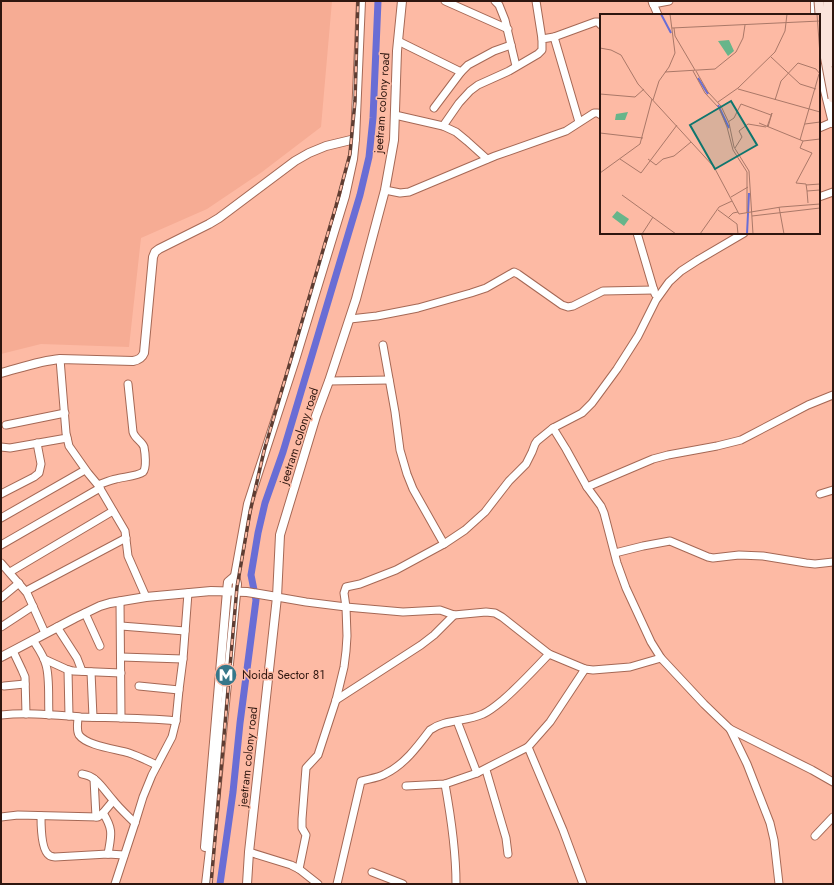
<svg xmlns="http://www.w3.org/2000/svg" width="834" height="885" font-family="Jost,sans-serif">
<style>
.built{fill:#f6ac94}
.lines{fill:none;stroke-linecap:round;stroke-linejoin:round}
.canal{stroke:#696dd5;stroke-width:7}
.minor-casing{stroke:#a56855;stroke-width:9}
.tertiary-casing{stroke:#a56855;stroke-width:10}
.minor{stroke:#fff;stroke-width:7}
.tertiary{stroke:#fff;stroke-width:8}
.rail-casing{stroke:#5f3d32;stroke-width:3.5}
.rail{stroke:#fdbaa4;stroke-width:2;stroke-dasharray:6;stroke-linecap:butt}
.secondary-bridge-casing{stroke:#a56855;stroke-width:11;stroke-linecap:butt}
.secondary-bridge{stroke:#fbe4dc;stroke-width:9}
.labels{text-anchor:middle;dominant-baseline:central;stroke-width:3;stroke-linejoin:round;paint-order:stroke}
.street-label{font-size:12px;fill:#2e160f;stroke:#fdbaa4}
.poi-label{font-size:12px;fill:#2e160f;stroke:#fdbaa4;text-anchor:start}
.inset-river{fill:none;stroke:#696dd5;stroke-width:2}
.inset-road{fill:none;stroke:#aa7868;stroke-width:1}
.view{fill:#0f766e;fill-opacity:0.15;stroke:#0f766e;stroke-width:2}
.inset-edge{fill:none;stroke:#2e160f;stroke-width:2}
</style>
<rect width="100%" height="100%" fill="#fdbaa4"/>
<!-- built -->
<polygon class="built" points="1,1 332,1 321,127 262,172 207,209 141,238 129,347 41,344 1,354"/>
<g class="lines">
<!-- canal -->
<polyline class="canal" points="220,884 233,792 240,723 256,600 251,575 258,533 265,503 283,452 360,195 369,157 373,118 378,1"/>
<!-- minor casing -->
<g class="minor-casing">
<g id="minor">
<polyline points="445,1 508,29"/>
<polyline points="495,1 499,5 505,20 516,66"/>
<polyline points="536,1 542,39"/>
<polyline points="652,1 658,15"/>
<polyline points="653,4 669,1"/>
<polyline points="554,37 579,122"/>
<polyline points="398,41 461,72"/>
<polyline points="434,108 461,72 468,65 494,51 511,45"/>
<polyline points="395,115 443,126 456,132 467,141 487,159"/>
<polyline points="443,126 459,103 470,91 478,85 509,71 538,54 542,50 542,39 554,37 595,22 598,22 601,25"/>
<polyline points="819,128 833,122"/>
<polyline points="385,190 400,193 409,192 495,156 566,131 594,113 598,113 601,115"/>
<polyline points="819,197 833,192"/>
<polyline points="637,233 655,294"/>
<polyline points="350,319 377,316 418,308 471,293 486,288 514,272 518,274 562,305 568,307 573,306 603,291 654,290"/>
<polyline points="383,345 395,412 400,450 407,474 413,489 444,544"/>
<polyline points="60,359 66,433 69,446 88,473 98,485 125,531 128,556 146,597"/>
<polyline points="329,381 389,380"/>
<polyline points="6,425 65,413"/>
<polyline points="553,428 566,449 587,487 601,506 604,513 617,563 626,588 651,642 661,658"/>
<polyline points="1,447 10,448 67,438"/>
<path d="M98 485C104 483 110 480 116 479 123 477 138 476 143 472 147 468 145 452 144 447 142 441 135 439 133 432L128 384"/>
<polyline points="587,487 653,459 668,455 717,446 741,440 808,405 833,395"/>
<polyline points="1,494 34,477 39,473 41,464 37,443"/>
<polyline points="820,494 833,490"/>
<polyline points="1,518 85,470"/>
<polyline points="1,545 100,488"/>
<polyline points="615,553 643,546 670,541 708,557 713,558 739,555 763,556 806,563 815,564 833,562"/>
<polyline points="1,563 27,593 45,633"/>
<polyline points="10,572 113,511"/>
<polyline points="26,591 126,538"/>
<polyline points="277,597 306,602 346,607 403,612 440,610 454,615 486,612 495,613 502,617 549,654 585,669 593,670 630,667 661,658 704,704 730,729 812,770 833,782"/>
<polyline points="1,598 19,583"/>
<polyline points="120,601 121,718"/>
<polyline points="85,613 100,646"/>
<polyline points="121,626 185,631"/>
<polyline points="1,627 33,606"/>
<polyline points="57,627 77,658 82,671"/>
<path d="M33 640C38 648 44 656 46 665 50 678 48 700 49 715"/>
<polyline points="13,651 22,670 25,677 26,714"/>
<polyline points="121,657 183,659"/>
<polyline points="44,659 66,669 73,671 121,673"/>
<polyline points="68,670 69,716"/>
<polyline points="91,672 93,717"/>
<polyline points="4,686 25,684"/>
<polyline points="139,686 179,690"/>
<polyline points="336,700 421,645 434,635 454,615"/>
<path d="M1 715C28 712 54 715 81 717 113 718 145 718 176 721"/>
<path d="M78 717C78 722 76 730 79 735 87 746 116 749 129 753 138 756 148 761 157 765"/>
<polyline points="457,721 477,773 528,747 550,722 585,669"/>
<polyline points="730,729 747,764 770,823 774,840 779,884"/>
<polyline points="528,747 563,830 583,884"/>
<polyline points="486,770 506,838 508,854"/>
<path d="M82 774C97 776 103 789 113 800 119 808 128 816 135 823"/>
<polyline points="94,779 96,817"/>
<path d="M445 784C451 817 456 850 456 884"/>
<polyline points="406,786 445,784 477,773"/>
<path d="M103 813C114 830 111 836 108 854"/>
<path d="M41 816C41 824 41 850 49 855 49 856 54 857 55 857L108 854 124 855"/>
<polyline points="1,817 18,815 98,817 103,813 113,801"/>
<polyline points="815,836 833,817"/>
<polyline points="249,852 291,865 299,869 318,884"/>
<polyline points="299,869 306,835 302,828 302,819 306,768 318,755 336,700 344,667 346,651 347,636 346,607 344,593 346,587 360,584 396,570 444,544 465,530 485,512 509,481 526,464 532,452 535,444 537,441 553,428 582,413 592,403 617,369 638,336 656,300 669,282 681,271 698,260 744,233"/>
<polyline points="372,872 403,884"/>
<polyline points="115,884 135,823 143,797 152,775 172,737 176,721 179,690 183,659 188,593"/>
<path d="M337 884 361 781C368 779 378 778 385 774 404 765 418 746 430 730 445 719 466 722 483 714 490 711 497 705 503 700 519 686 534 670 549 654"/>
</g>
</g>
<!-- tertiary casing -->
<g class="tertiary-casing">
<g id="tertiary">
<polyline points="815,1 815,15"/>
<polyline points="819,66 833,123"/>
<path d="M1 373C20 368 39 361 60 359L133 361C139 360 142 358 144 353L153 257 155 252 159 249 209 224 219 218 295 161 309 153 326 146 355 139"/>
<polyline points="1,657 75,618 100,606 110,603 146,597 211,591 247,592 277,597"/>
<polyline points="205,847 227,591 228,582 235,576"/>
<polyline points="206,884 212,833 237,584 235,576 248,504 295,360 345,196 353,159 355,139 361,1"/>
<polyline points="247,884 249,852 277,597 280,535 316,416 329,381 356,299 385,190 394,140 397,51 402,1"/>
</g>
</g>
<!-- minor -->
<use href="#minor" class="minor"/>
<!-- tertiary -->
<use href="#tertiary" class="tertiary"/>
<!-- rail casing -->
<g class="rail-casing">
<polyline id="rail" points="211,884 237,587 250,512 264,451 336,206 350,154 355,101 358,1"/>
</g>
<!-- rail -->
<use href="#rail" class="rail"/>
<!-- secondary-bridge casing -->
<g class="secondary-bridge-casing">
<g id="secondary-bridge">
<polyline points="819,1 822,39 833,98"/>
<polyline points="828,1 829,44 833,62"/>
</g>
</g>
<!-- secondary-bridge -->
<use href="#secondary-bridge" class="secondary-bridge"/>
</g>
<!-- icons -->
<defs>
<g id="metro-disc" transform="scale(1.15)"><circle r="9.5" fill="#36778a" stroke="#fdbaa4"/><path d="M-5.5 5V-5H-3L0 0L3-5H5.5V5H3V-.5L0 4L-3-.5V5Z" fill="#fff"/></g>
</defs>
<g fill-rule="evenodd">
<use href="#metro-disc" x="226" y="675"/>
</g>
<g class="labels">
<!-- street labels -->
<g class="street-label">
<text transform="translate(382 103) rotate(-86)">jeetram colony road</text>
<text transform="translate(299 436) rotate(-72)">jeetram colony road</text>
<text transform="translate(248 757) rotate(-84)">jeetram colony road</text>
</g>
<!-- poi labels -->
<g class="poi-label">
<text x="242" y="675">Noida Sector 81</text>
</g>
</g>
<!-- overview -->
<g transform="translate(600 14)">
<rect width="220" height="220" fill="#fdbaa4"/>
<path d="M129 26 134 37 128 42 118 27ZM28 98 25 106H15L16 100ZM17 197 29 205 24 212 12 203Z" fill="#67b58a"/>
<path class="inset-river" d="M61 0 71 19M98 64 108 80M118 91 129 114M147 220 149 179"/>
<path class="inset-road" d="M217 0 220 41M72 14 220 7M74 14 75 22 95 56M0 34 11 36 21 41 38 70 114 153 139 200 181 193 220 190M171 43 200 70 216 75M93 57 105 79 119 94 127 113 133 136 147 158V199M96 57 108 78 121 92 129 109 134 133 149 157 153 220M65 58 115 55 136 38 143 24 145 11M138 75 220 98M0 80 35 83 44 75M53 86 59 67 69 53 75 39 70 0M175 86 181 67 198 49 216 55 220 60M118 88 138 74 175 38 185 17 187 0M128 108 134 104 141 90 171 101M159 109 203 127 220 125M205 110 220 108M167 113 172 99 168 113M0 119 43 124M200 126 219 60M203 127 200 134 212 139 196 169 206 170 207 177M135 134 142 123 139 117 148 110 166 113M20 145 41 159 77 111M48 145 56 151 63 145 74 142 91 128M0 159 40 130 52 85M206 171 220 170M22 181 76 220M131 183 148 173M208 189 207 177 220 176M179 193 184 220M118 196 137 210 138 220M152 202 220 194M128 204 133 199 138 198M42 220 53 203M100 220 119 193 132 187"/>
<path class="view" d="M131 87 157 131 115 155 90 111Z"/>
<rect width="220" height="220" class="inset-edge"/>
</g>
<!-- border -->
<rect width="834" height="885" fill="none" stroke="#2e160f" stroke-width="4"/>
</svg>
